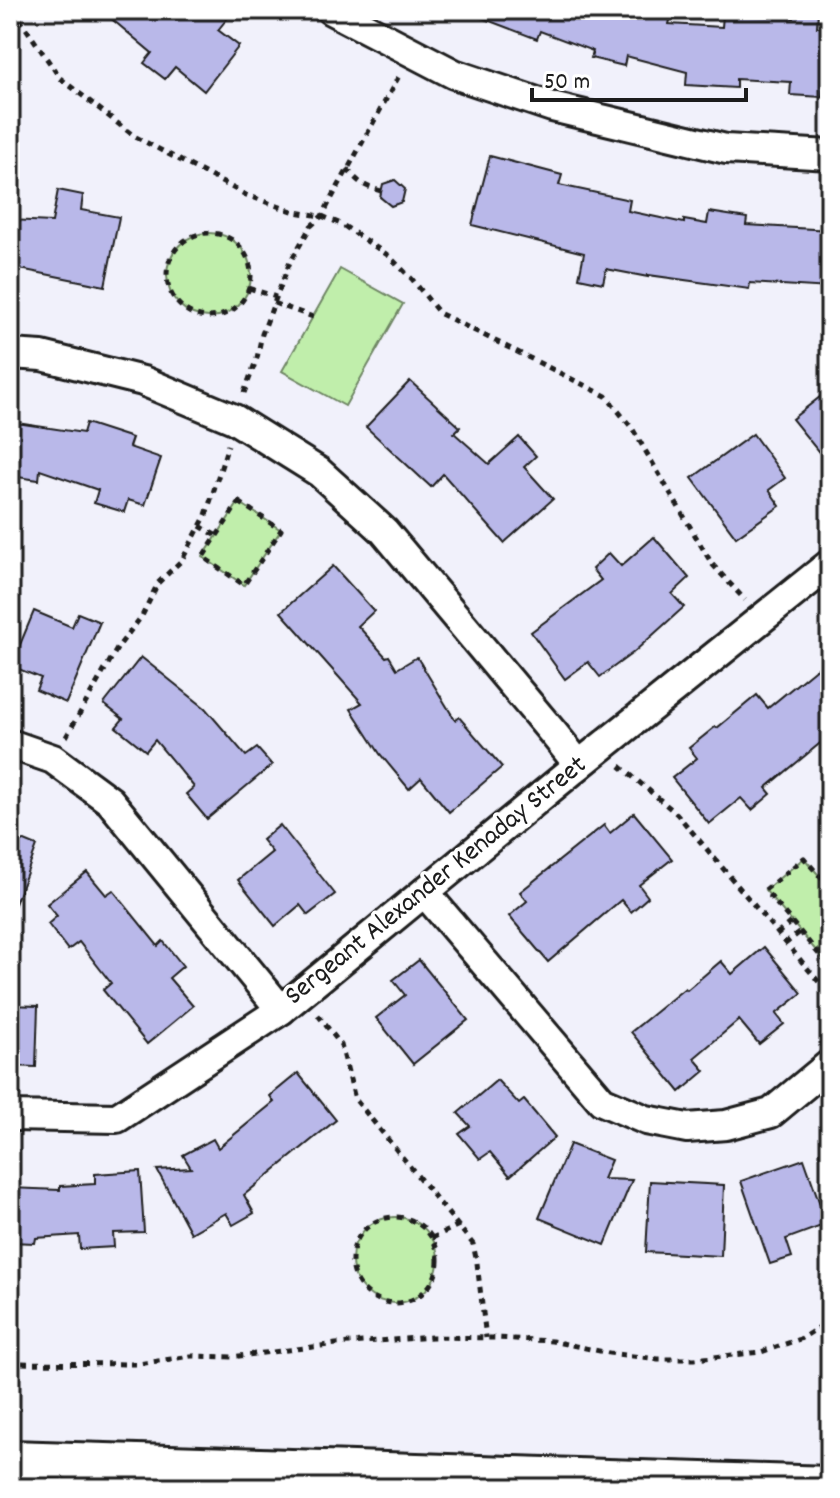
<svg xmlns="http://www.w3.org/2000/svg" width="840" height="1498" font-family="Dekko,sans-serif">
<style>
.green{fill:#c0eeab;stroke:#6e8564;stroke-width:2}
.building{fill:#b9b8e9;stroke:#1c1c1c;stroke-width:2}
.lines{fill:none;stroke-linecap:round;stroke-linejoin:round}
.minor-casing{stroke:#1c1c1c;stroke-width:34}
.tertiary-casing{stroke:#1c1c1c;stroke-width:42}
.path{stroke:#1c1c1c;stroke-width:5;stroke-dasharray:6 6;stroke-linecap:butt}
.minor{stroke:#fff;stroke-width:28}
.tertiary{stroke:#fff;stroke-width:36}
.labels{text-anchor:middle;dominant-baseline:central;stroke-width:7;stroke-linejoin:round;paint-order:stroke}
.street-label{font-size:28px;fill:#1c1c1c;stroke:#fff}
</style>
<rect width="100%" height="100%" fill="#f1f1fb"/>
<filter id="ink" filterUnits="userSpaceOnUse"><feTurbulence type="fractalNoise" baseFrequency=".0125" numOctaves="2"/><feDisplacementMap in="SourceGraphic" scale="16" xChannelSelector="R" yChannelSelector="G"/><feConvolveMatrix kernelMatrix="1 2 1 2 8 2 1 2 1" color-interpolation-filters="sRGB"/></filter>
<g filter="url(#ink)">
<!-- green -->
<g class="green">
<circle cx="209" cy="275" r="42"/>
<polygon points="340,269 403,304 345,406 282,371"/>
<polygon points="239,502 281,530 244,585 203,557"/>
<polygon points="804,858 830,888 830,953 823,959 765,890"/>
<circle cx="395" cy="1260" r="43"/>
</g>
<!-- building -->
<g class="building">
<polygon points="101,10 234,10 218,30 239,46 204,91 175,67 165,79 144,63 152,53"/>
<polygon points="467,10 673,10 669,24 722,27 723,15 794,18 795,10 818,10 817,27 830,27 830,81 823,80 822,97 790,95 791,82 736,79 736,88 686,85 687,72 626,56 624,66 591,58 593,51 540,31 537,39 466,12"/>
<polygon points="490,156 562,175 559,185 630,200 628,211 684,223 684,220 707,224 709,212 747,218 746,225 830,230 830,288 750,283 749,289 648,275 648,277 606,269 603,283 579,278 584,253 472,225"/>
<polygon points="395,180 405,189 402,202 391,206 380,197 383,184"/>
<polygon points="58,190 83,195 81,210 119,217 105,286 10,267 10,220 52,222"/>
<polygon points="410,381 460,427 454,433 489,464 519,437 536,456 524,467 553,499 504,543 443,474 431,487 366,427"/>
<polygon points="830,389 830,466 792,419"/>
<polygon points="10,422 83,433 86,423 132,438 129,447 161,458 145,505 128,500 124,512 94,503 98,490 40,470 39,480 10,476"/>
<polygon points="753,434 785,478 769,490 780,506 736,537 692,478"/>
<polygon points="654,537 689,578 672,594 684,607 634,652 600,677 588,662 565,679 531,632 601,580 592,569 609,553 621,566"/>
<polygon points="333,566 374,611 358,626 386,657 389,656 397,669 417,657 455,720 459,717 502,767 449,812 421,778 409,789 380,754 351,709 362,703 281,612"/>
<polygon points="34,611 72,627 78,613 100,622 66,703 36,690 41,678 11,666"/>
<polygon points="141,657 205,708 246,756 257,748 272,765 207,819 186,794 194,787 155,740 146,751 116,727 123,719 104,704"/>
<polygon points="830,657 830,735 766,788 771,794 752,810 741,798 709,824 672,778 697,758 689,748 715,727 717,728 757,695 768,708"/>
<polygon points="634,813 672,859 639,885 648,897 631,912 621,900 548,962 509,916 527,901 520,892 604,825 610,833"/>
<polygon points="280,825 335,894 308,915 300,905 275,926 238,880 272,852 262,840"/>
<polygon points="10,835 37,846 12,912 10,912"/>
<polygon points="87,872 106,895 113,890 158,946 163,941 183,966 169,978 193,1006 147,1044 103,990 111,983 79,942 68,950 48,924 57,916 47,904"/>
<polygon points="764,947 802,993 776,1014 784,1024 759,1044 739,1020 694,1058 705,1071 680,1092 631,1032 685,988 687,990 721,961 732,974"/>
<polygon points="419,960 468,1020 413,1064 376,1018 405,995 393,980"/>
<polygon points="10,1005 38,1006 36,1067 10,1066"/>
<polygon points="298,1073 336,1120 244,1195 254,1213 233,1225 226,1213 191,1233 157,1170 191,1168 183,1155 213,1139 218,1148 274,1102 270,1096"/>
<polygon points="497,1080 519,1104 524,1100 555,1137 510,1176 490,1152 480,1159 459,1134 470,1126 458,1113"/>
<polygon points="570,1144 611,1160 603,1179 632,1180 605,1245 539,1218"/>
<polygon points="804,1159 827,1224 786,1239 792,1257 770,1264 741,1181"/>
<polygon points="140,1171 144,1232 113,1233 114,1247 80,1249 79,1235 36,1238 35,1243 10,1242 10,1188 60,1190 60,1186 95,1184 95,1174"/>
<polygon points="650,1181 724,1185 721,1256 646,1252"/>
</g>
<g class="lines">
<!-- minor casing -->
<g class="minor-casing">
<g id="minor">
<polyline points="331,10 454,74 552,107 726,149 830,155"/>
<polyline points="10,354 42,356 143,381 234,419 319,472 384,531 554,734 579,765"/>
<polyline points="10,744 53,759 110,801 281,1010"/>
<polyline points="425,893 602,1101 646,1120 687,1128 726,1125 771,1113 830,1064"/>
<polyline points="10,1116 117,1118 281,1010 579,765 830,564"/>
</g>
</g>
<!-- tertiary casing -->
<g class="tertiary-casing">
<polyline id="tertiary" points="10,1459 830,1485"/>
</g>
<!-- path -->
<g class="path">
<polyline points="10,11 21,21 60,78 134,136 246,195 295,212 322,216 341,224 389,256 412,279 439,313 606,396 632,428 712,564 745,600"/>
<path d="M347 169C359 183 363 186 381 191"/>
<circle cx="209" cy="275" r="42"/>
<polyline points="249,288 276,297"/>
<polyline points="274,303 313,317"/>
<polyline points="244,393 257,358 262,334 290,262 311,226 322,216 400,74"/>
<polygon points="239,502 281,530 244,585 203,557"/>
<polyline points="200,526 217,536"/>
<polyline points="66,737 118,647 142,616 158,583 182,560 206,515 228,445"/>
<polyline points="620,766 677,814 830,995"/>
<polyline points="830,888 804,858 765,890 823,959 830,953"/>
<polyline points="777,934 792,921"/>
<polyline points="785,944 800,932"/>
<polyline points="318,1015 341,1045 355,1099 473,1244 477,1263 486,1338"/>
<circle cx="395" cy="1260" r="43"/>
<polyline points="432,1238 459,1225"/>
<polyline points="10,1363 138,1364 191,1356 232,1357 336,1344 432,1337 496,1338 552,1341 609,1353 658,1359 695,1359 761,1352 800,1339 830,1321"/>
</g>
<!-- minor -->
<use href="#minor" class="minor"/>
<!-- tertiary -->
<use href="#tertiary" class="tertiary"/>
</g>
</g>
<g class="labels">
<!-- street labels -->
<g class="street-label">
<text transform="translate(437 882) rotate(-39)">Sergeant Alexander Kenaday Street</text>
</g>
</g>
<!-- margin -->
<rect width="840" height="1498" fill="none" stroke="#fff" stroke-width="40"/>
<rect x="20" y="20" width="800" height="1458" fill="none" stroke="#1c1c1c" stroke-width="3" filter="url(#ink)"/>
<!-- scale -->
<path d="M532 88v12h214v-12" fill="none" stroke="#1c1c1c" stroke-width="4"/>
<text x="544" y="88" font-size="24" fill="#1c1c1c" stroke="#ffffff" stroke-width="6" paint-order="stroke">50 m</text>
</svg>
